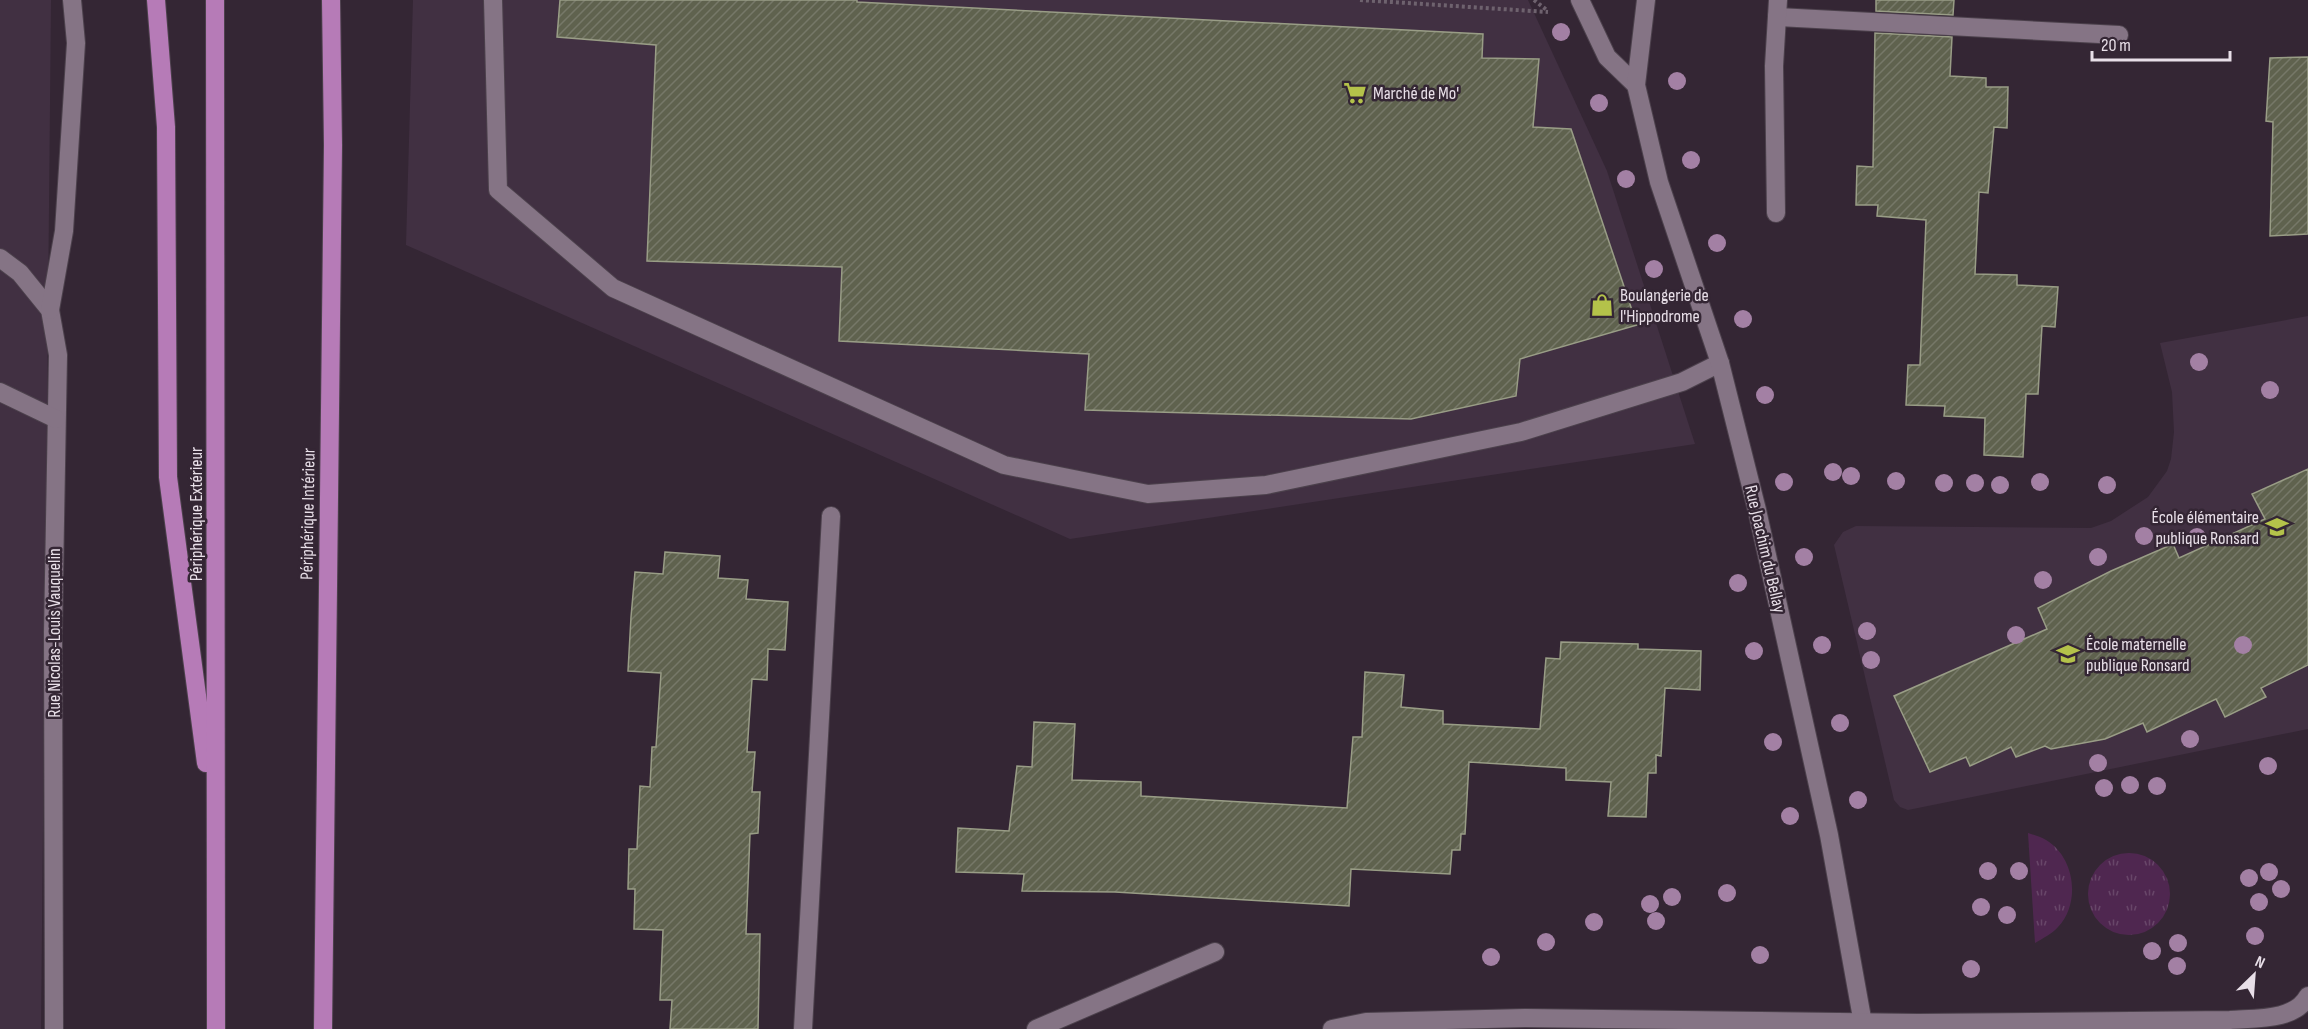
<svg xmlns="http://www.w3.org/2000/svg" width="2308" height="1029" font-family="'Sofia Sans Condensed',sans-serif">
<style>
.built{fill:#413042}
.grass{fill:url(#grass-tufts)}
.building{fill:url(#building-hatch);stroke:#999d86;stroke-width:1.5}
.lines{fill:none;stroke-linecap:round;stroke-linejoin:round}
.minor-casing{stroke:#4c414c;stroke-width:20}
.highway-casing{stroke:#4c414c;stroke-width:20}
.path{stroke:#6e626e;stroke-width:4;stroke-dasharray:3 3;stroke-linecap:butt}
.minor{stroke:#857485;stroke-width:18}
.highway{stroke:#b67bb7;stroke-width:18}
.tree{fill:#a380a4}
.labels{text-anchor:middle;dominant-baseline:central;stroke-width:5;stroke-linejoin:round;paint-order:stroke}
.poi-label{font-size:18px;fill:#e8dfe8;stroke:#342634;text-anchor:start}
.street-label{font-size:18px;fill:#e8dfe8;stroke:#342634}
</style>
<defs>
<pattern id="grass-tufts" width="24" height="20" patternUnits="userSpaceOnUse" patternTransform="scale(1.5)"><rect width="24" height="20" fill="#4f2750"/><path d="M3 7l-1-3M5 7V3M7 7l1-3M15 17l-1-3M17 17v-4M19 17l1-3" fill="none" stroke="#684669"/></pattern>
<pattern id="building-hatch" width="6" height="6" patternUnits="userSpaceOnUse" patternTransform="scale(1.5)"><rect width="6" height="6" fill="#5f624e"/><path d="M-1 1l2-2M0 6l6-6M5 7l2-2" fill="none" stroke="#767868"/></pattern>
</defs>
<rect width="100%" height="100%" fill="#342634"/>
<!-- built -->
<g class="built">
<polygon points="0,0 51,0 41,1029 0,1029"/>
<polygon points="413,0 1528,0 1607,171 1695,444 1070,539 406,245"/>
<polygon points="2308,316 2308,729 1908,810 1900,807 1894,800 1834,545 1843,532 1856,526 2091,528 2111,521 2148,497 2167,471 2171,459 2174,432 2172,392 2160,343"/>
</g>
<!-- grass -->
<g class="grass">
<path d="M2028 833C2034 835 2041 837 2046 840 2075 857 2081 903 2058 927 2052 934 2043 938 2035 943Z"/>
<circle cx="2129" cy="894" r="41"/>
</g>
<!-- building -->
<g class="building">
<polygon points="560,0 857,0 857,2 1483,34 1482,58 1539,59 1533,127 1571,129 1637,325 1520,359 1516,396 1411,419 1085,410 1089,354 839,341 842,267 647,261 656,45 557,37"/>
<polygon points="1876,0 1954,0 1953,15 1876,11"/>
<polygon points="1875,33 1952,37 1950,76 1986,78 1986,87 2008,87 2007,128 1994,127 1988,193 1979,192 1975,274 2017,275 2017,285 2058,287 2055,327 2042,326 2038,394 2026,394 2023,457 1984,455 1985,418 1944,416 1945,406 1906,405 1908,365 1920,365 1926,220 1877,216 1878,205 1856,205 1857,166 1873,167"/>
<polygon points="2308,57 2308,234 2270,236 2273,122 2266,121 2270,58"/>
<polygon points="2308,469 2308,665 2261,688 2266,697 2225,717 2216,699 2147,732 2143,723 2105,739 2051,749 2045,746 2016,757 2011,747 1970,766 1966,757 1930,772 1894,696 2047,629 2038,608 2111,571 2173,544 2179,558 2265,519 2252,494"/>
<polygon points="665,552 720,556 718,578 748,580 746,599 788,602 785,650 768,649 767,680 752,679 747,752 755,752 752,792 760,792 758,833 750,834 746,934 760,934 758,1029 670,1029 672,1000 660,1000 663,930 634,929 635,889 628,889 629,849 637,849 640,786 650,787 652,747 656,747 661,673 628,671 631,617 635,572 663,574"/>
<polygon points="1561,642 1638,644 1638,649 1701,651 1700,690 1665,688 1661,756 1656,755 1656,773 1648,773 1646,817 1608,816 1611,782 1566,780 1566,768 1469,762 1465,834 1461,834 1460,850 1452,850 1450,874 1351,869 1349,906 1115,892 1022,891 1024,874 956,872 958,828 1009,831 1017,766 1032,767 1034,722 1075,724 1072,780 1141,782 1141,796 1347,808 1353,737 1362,737 1365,672 1404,675 1401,707 1443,711 1443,724 1540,729 1546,658 1560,659"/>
</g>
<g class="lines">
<!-- minor casing -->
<g class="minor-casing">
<g id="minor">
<polyline points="493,0 498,190 613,288 1004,465 1148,494 1266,485 1521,432 1682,382 1720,363"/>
<polyline points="1580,0 1607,57 1636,85"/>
<polyline points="1646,0 1636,85 1659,182 1720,363 1757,510 1829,835 1864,1029"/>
<polyline points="1777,17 2119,35"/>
<polyline points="1776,213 1774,66 1778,0"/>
<polyline points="0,258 20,273 50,310 58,355 53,632 54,1029"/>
<polyline points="50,310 64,231 76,43 72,0"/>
<polyline points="0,392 56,419"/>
<polyline points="803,1029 831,516"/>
<polyline points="1036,1029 1215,952"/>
<path d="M1332 1029 1366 1022 1525 1018 1918 1023 2230 1020C2255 1018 2295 1021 2308 996"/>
</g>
</g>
<!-- highway casing -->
<g class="highway-casing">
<g id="highway">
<polyline points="156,0 166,127 168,477 206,763"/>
<polyline points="215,0 216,1029"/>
<polyline points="323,1029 333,145 331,0"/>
</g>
</g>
<!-- path -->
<g class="path">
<polyline points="1360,0 1548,12"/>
<polyline points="1534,0 1548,11"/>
</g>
<!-- minor -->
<use href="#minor" class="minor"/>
<!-- highway -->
<use href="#highway" class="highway"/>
</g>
<!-- trees -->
<g class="tree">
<circle cx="1561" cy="32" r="9"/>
<circle cx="1677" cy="81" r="9"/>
<circle cx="1599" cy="103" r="9"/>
<circle cx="1691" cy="160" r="9"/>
<circle cx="1626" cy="179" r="9"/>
<circle cx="1717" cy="243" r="9"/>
<circle cx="1654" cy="269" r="9"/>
<circle cx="1743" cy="319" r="9"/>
<circle cx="2199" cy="362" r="9"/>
<circle cx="2270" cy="390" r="9"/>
<circle cx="1765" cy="395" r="9"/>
<circle cx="1833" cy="472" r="9"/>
<circle cx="1851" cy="476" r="9"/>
<circle cx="1896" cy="481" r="9"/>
<circle cx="1784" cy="482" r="9"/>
<circle cx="2040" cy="482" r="9"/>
<circle cx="1944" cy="483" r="9"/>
<circle cx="1975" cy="483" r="9"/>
<circle cx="2000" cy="485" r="9"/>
<circle cx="2107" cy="485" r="9"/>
<circle cx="2144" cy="536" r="9"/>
<circle cx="2197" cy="537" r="9"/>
<circle cx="1804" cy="557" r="9"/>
<circle cx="2098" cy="557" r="9"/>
<circle cx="2043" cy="580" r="9"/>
<circle cx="1738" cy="583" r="9"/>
<circle cx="1867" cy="631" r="9"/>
<circle cx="2016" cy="635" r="9"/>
<circle cx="1822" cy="645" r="9"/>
<circle cx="2243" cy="645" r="9"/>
<circle cx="1754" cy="651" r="9"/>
<circle cx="1871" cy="660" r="9"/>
<circle cx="1840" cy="723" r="9"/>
<circle cx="2190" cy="739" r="9"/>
<circle cx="1773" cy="742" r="9"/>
<circle cx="2098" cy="763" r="9"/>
<circle cx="2268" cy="766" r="9"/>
<circle cx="2130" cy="785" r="9"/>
<circle cx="2157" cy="786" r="9"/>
<circle cx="2104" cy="788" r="9"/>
<circle cx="1858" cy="800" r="9"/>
<circle cx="1790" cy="816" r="9"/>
<circle cx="1988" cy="871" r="9"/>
<circle cx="2019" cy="871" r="9"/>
<circle cx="2269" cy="872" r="9"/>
<circle cx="2249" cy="878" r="9"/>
<circle cx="2281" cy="889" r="9"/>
<circle cx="1727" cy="893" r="9"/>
<circle cx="1672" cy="897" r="9"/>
<circle cx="2259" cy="902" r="9"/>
<circle cx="1650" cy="904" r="9"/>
<circle cx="1981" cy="907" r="9"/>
<circle cx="2007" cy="915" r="9"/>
<circle cx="1656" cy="921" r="9"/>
<circle cx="1594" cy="922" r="9"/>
<circle cx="2255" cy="936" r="9"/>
<circle cx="1546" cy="942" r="9"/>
<circle cx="2178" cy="943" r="9"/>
<circle cx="2152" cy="951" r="9"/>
<circle cx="1760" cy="955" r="9"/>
<circle cx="1491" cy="957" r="9"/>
<circle cx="2177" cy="966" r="9"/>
<circle cx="1971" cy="969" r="9"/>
</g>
<!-- icons -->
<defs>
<g id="supermarket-bare" transform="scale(1.8)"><path d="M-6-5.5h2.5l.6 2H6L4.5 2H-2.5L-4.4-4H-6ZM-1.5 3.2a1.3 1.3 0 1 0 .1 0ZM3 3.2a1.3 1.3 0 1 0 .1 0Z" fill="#b4c24a" stroke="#342634" stroke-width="2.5" paint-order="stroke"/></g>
<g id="shop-bare" transform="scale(1.8)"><path d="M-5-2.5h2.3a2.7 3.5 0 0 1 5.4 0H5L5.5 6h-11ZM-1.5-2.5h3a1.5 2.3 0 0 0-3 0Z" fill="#b4c24a" stroke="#342634" stroke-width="2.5" paint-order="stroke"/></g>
<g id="school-bare" transform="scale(1.8)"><path d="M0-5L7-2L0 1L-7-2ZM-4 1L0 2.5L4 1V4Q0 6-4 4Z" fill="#b4c24a" stroke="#342634" stroke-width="2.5" paint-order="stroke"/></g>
</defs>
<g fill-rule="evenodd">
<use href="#supermarket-bare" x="1355" y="93"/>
<use href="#shop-bare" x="1602" y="305"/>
<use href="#school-bare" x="2277" y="527"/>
<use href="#school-bare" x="2068" y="654"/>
</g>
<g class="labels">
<!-- poi labels -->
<g class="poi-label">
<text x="1373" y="93">Marché de Mo'</text>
<text x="1620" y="295">Boulangerie de<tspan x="1620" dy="21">l'Hippodrome</tspan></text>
<text x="2259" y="517" text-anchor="end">École élémentaire<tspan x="2259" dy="21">publique Ronsard</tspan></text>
<text x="2086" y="644">École maternelle<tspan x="2086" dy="21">publique Ronsard</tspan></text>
</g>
<!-- street labels -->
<g class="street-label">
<text transform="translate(196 514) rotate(-90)">Périphérique Extérieur</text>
<text transform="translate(308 514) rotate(-89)">Périphérique Intérieur</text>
<text transform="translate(1765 549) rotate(77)">Rue Joachim du Bellay</text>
<text transform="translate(54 633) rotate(-90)">Rue Nicolas-Louis Vauquelin</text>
</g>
</g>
<!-- north arrow -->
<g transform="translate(2254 975) rotate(25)" stroke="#342634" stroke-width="4.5" paint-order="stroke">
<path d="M0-4.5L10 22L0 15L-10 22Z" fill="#e8dfe8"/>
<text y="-9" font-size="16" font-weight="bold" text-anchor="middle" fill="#e8dfe8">N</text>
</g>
<!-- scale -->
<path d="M2092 51v9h138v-9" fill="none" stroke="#e8dfe8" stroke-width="3"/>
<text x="2101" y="51" font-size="18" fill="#e8dfe8" stroke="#342634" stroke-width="4.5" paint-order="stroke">20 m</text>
</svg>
